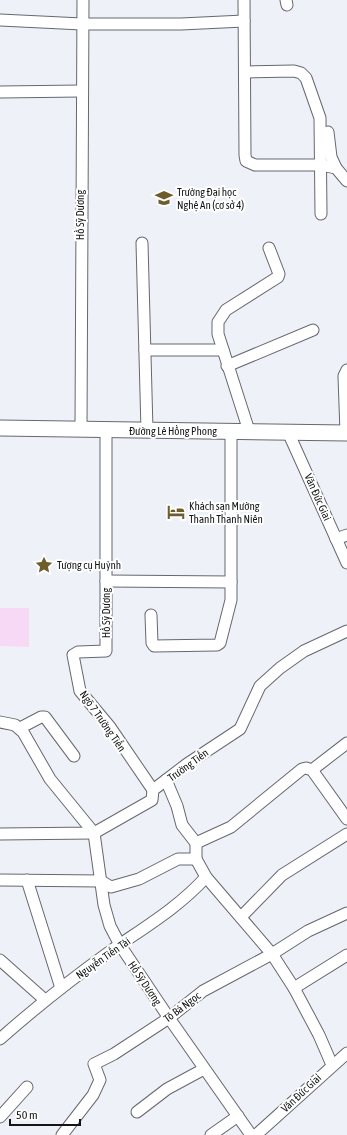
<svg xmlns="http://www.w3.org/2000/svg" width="347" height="1135" font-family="'Asap Condensed',sans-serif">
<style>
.green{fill:#f8d9f5}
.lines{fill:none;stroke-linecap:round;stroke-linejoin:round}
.street-casing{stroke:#65686e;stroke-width:13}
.secondary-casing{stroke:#65686e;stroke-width:17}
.street{stroke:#fff;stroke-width:11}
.secondary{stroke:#fff;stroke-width:15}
.labels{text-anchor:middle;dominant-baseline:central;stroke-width:4;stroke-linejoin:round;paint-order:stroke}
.poi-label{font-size:11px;fill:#131517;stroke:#fff;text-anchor:start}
.street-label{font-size:11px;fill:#131517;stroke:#fff}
</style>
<rect width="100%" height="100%" fill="#eef2f8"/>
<!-- green -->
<polygon class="green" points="0,608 29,608 29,647 0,646"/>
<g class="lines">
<!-- street casing -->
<g class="street-casing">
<g id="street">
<polyline points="244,0 245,155 246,161 255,165 321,165 336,168 347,181"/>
<polyline points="286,0 287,5"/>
<polyline points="0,20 82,24 181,24 244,21"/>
<polyline points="245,72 294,71 301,73 306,78 320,118 321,214"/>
<polyline points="0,92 81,91"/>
<polyline points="328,132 331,157 336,168"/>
<polyline points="142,243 147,430"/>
<polyline points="145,350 223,350"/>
<polyline points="227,366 313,330"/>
<polyline points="81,430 83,0"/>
<polyline points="106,430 106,651 78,652 73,655 80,691 110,727 153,790"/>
<polyline points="249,431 218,334 218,322 226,310 278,277 279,274 269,248"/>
<polyline points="288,432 347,563"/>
<polyline points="346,433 344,376 347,370"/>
<polyline points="336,539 347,535"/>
<polyline points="106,581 231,582"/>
<polyline points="151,615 152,643 154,646 217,645 220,643 231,600 231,431"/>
<polyline points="0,722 15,725 23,732 50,779 94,833"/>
<polyline points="20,728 41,717 45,717 74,756"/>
<polyline points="312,770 347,743"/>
<polyline points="166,780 177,806 182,825 196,843 196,859 206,877 272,954 294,988 319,1035 332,1065"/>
<polyline points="94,833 104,905 110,926 120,945 169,1018 251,1135"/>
<polyline points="0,834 94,833 152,800 153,790 187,764 240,729 260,686 280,668 304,651 347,631"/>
<polyline points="196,843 231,827 302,769 306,768 312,770 347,819"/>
<polyline points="0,880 101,881 111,887 139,879 178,859 196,859"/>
<polyline points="27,880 61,988"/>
<polyline points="241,917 282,875 347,834"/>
<polyline points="0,960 45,1000"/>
<polyline points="294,988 347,955"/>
<path d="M0 1039C36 1007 73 978 112 950 145 927 179 907 206 877"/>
<polyline points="137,1112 167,1089 204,1069"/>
<polyline points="0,1117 27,1087"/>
<polyline points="62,1135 93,1095 100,1080 94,1064 114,1054 169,1018 203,991 272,954 308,931 347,913"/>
<polyline points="211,1135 238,1116"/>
<polyline points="256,1135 347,1053"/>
</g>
</g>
<!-- secondary casing -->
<g class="secondary-casing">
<polyline id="secondary" points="0,428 347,433"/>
</g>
<!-- street -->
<use href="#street" class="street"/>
<!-- secondary -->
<use href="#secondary" class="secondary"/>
</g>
<!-- icons -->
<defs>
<g id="university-bare" transform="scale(1.38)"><path d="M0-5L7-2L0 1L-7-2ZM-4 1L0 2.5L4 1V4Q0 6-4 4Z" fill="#6e5d2b" stroke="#fff" stroke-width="2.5" paint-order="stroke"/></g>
<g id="hotel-bare" transform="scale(1.38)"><path d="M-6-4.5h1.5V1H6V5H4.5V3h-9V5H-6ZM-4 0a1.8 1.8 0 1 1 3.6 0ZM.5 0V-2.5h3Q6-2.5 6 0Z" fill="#6e5d2b" stroke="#fff" stroke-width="2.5" paint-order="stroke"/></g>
<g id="sight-bare" transform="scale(1.38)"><path d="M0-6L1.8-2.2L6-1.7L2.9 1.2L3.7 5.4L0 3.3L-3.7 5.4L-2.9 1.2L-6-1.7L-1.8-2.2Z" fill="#6e5d2b" stroke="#fff" stroke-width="2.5" paint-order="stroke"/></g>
</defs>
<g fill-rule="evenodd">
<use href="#university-bare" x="164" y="198"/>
<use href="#hotel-bare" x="176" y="512"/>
<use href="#sight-bare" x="44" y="565"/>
</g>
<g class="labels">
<!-- poi labels -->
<g class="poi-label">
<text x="177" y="192">Trường Đại học<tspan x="177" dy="13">Nghệ An (cơ sở 4)</tspan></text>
<text x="189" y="506">Khách sạn Mường<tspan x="189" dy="13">Thanh Thanh Niên</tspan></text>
<text x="57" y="565">Tượng cụ Huỳnh</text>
</g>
<!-- street labels -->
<g class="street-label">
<text transform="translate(80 215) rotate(-90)">Hồ Sỹ Dương</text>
<text x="173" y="431">Đường Lê Hồng Phong</text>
<text transform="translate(318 497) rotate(66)">Văn Đức Giai</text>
<text transform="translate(106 613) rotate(-90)">Hồ Sỹ Dương</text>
<text transform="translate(103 721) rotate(55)">Ngõ 7 Trường Tiến</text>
<text transform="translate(188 765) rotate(-36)">Trường Tiến</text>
<text transform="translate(103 958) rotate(-35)">Nguyễn Tiến Tài</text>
<text transform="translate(145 983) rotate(56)">Hồ Sỹ Dương</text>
<text transform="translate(182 1007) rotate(-37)">Tô Bá Ngọc</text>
<text transform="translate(301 1093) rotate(-43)">Văn Đức Giai</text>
</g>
</g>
<!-- scale -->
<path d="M10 1119v6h70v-6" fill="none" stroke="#131517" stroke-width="2"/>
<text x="16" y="1119" font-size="12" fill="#131517" stroke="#ffffff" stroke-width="3" paint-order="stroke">50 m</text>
</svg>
